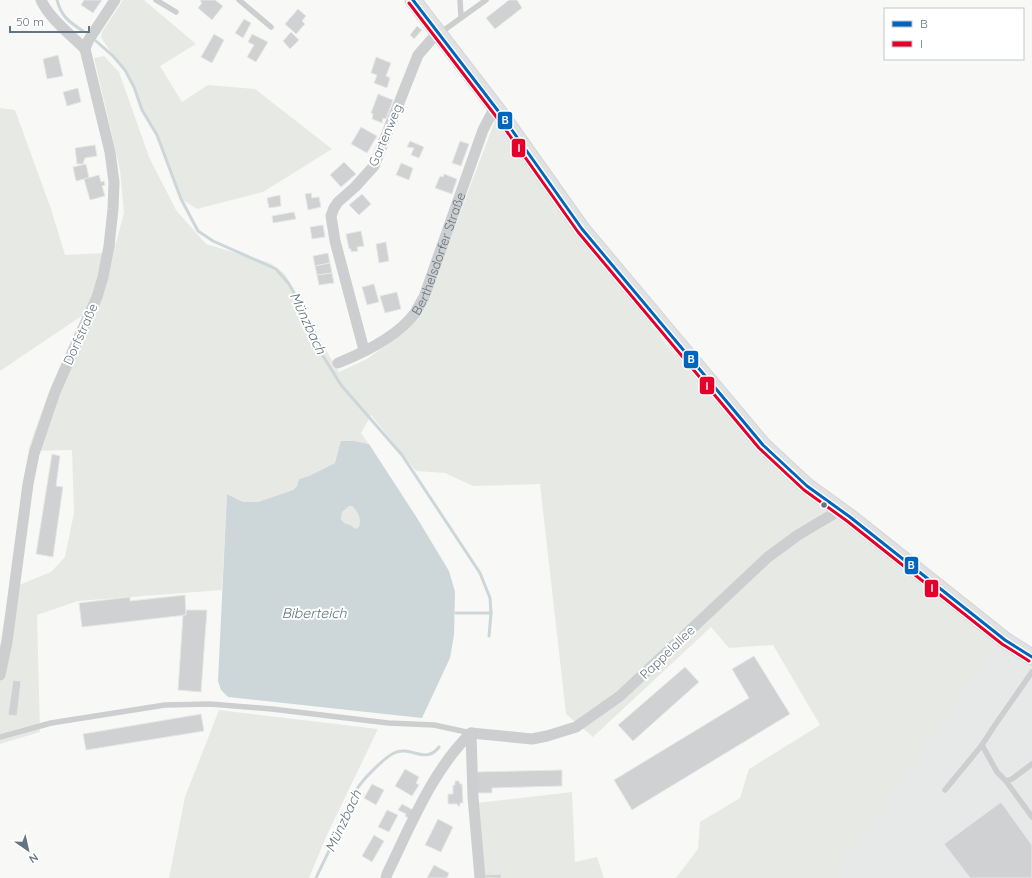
<svg xmlns="http://www.w3.org/2000/svg" width="1032" height="878" font-family="Quicksand,sans-serif">
<style>
.built{fill:#e7e8e8}
.green{fill:#e7eae4}
.water{fill:#cdd6d8;fill-rule:evenodd}
.lines{fill:none;stroke-linecap:round;stroke-linejoin:round}
.stream{stroke:#cdd6d8;stroke-width:3}
.building{fill:#cfd1d2;stroke:#e8e8e7}
.secondary-casing{stroke:#d5d6d6;stroke-width:17}
.lane{stroke:#cdcecf;stroke-width:5.5}
.street{stroke:#cdcecf;stroke-width:11}
.secondary{stroke:#e0e1e2;stroke-width:15}
.bus-1-casing{stroke:#fff;stroke-width:6}
.bus-2-casing{stroke:#fff;stroke-width:6}
.bus-1{stroke:#0065bd;stroke-width:3}
.bus-2{stroke:#e4002b;stroke-width:3}
.bus-dot{fill:#637582;stroke:#fff;stroke-width:1.5}
.labels{text-anchor:middle;dominant-baseline:central;stroke-width:4;stroke-linejoin:round;paint-order:stroke}
.street-label{font-size:13px;fill:#637582;stroke:#fff}
.water-label{font-size:14px;font-style:italic;fill:#5e747c;stroke:#fff}
.line-badge{stroke:#fff;stroke-width:1.5}
.badge-label{font-size:11px;text-anchor:middle;font-weight:bold;fill:#fff}
</style>
<rect width="100%" height="100%" fill="#f8f8f7"/>
<!-- built -->
<polygon class="built" points="1001,637 1032,657 1032,878 831,878"/>
<!-- green -->
<g class="green">
<polygon points="123,0 144,0 196,44 160,66 182,102 208,85 255,89 332,149 263,192 197,209 181,199 157,135 142,110 134,87 125,70 113,56 101,37 102,32"/>
<path d="M104 56 119 72 149 157 176 210 206 244 270 263 285 274 331 359 339 372 367 359 404 332 427 300 496 118 588 245 667 345 788 478 944 599 998 642 831 878H676L698 849 700 822 740 798 749 769 820 725 773 645 729 648 711 627 593 737 566 714 540 484 473 486 445 473 416 471 371 415 361 433 369 444 354 441 335 463 309 476 299 479 297 486 293 490 258 502H243L227 494 222 590 78 601 37 615 40 732 0 744V646L10 586 19 585 51 572 65 557 74 513 72 450 28 451C43 405 62 359 83 315L0 371V108L15 110 51 209 65 255 103 253 116 243 124 213 120 170 94 58Z"/>
<path d="M349 506H352C359 513 361 518 359 527L356 530C353 528 353 526 350 525 345 523 344 524 341 519L342 512Z"/>
<polygon points="219,710 378,729 326,837 309,878 169,878 185,797"/>
<polygon points="572,792 575,862 597,857 604,878 482,878 477,803"/>
</g>
<!-- water -->
<path class="water" d="M341 441H354L369 444 417 518 449 571 455 592 454 635 450 658 422 718 228 697 221 690 218 681 227 494 243 502H258L293 490 297 486 299 479 309 476 335 463ZM349 506H352C359 513 361 518 359 527L356 529C353 528 353 526 350 525 345 523 344 524 341 519L342 512Z"/>
<g class="lines">
<!-- stream -->
<g class="stream">
<path d="M57 0C61 16 69 22 83 31"/>
<polyline points="96,41 113,56 125,70 134,87 142,110 157,135 181,199 198,231 213,241 276,269 289,284 310,321 323,356 341,385 402,455 480,573 490,598 491,613 489,636"/>
<polyline points="456,613 491,613"/>
<path d="M316 878C325 859 334 841 342 822 347 811 351 799 357 789 363 779 384 758 394 753 410 745 426 765 439 747"/>
</g>
</g>
<!-- building -->
<g class="building">
<polygon points="84,0 102,0 93,13 81,5"/>
<polygon points="201,0 215,0 223,6 212,20 198,8 202,3 200,1"/>
<polygon points="509,0 517,0 522,8 495,29 486,18"/>
<polygon points="298,9 306,16 302,21 305,24 296,34 285,24"/>
<polygon points="244,19 251,23 243,38 235,33"/>
<polygon points="417,26 422,30 414,39 410,35"/>
<polygon points="291,32 299,40 290,49 283,41"/>
<polygon points="214,34 224,40 212,63 201,57"/>
<polygon points="252,34 268,42 256,62 247,57 254,45 248,42"/>
<polygon points="58,55 63,76 47,79 43,59"/>
<polygon points="376,57 391,63 386,76 390,78 387,88 374,83 377,75 371,73"/>
<polygon points="78,88 81,102 67,106 63,92"/>
<polygon points="378,94 393,100 386,119 383,118 382,123 372,119 373,114 371,113"/>
<polygon points="361,127 377,136 367,153 351,144"/>
<polygon points="410,141 424,147 419,158 411,155 414,148 407,147"/>
<polygon points="460,141 469,144 461,166 452,163"/>
<polygon points="95,145 97,156 85,158 83,164 77,164 75,148"/>
<polygon points="344,162 356,174 341,187 330,175"/>
<polygon points="401,163 413,168 409,180 396,175"/>
<polygon points="86,164 89,178 76,181 73,167"/>
<polygon points="444,174 457,179 452,194 435,188 440,176 443,177"/>
<polygon points="99,175 101,182 104,181 105,185 102,186 105,196 90,200 84,179"/>
<polygon points="311,193 312,198 319,197 321,207 308,210 305,194"/>
<polygon points="362,194 371,204 359,215 349,205"/>
<polygon points="280,195 281,206 269,208 267,198"/>
<polygon points="294,212 296,219 273,223 272,216"/>
<polygon points="323,225 325,237 312,239 310,227"/>
<polygon points="361,231 364,246 357,247 358,251 351,252 351,249 349,249 346,234"/>
<polygon points="386,242 389,261 379,263 376,244"/>
<polygon points="328,253 330,263 315,266 313,256"/>
<polygon points="330,263 332,273 317,275 315,266"/>
<polygon points="332,273 334,283 319,285 317,275"/>
<polygon points="374,284 379,302 367,305 362,287"/>
<polygon points="397,292 401,309 385,313 380,296"/>
<polygon points="52,454 60,456 56,486 63,487 53,557 36,554"/>
<polygon points="185,595 186,615 82,627 79,603 130,597 130,601"/>
<polygon points="186,610 207,610 201,692 178,690 183,615 186,615"/>
<polygon points="754,656 790,714 632,810 614,780 749,698 732,669"/>
<polygon points="685,667 699,682 633,741 618,725"/>
<polygon points="13,680 21,681 17,716 8,715"/>
<polygon points="201,714 204,731 86,750 83,734"/>
<polygon points="405,769 419,777 416,783 419,785 412,796 395,786"/>
<polygon points="562,770 562,786 492,788 492,793 476,793 475,772"/>
<polygon points="455,781 459,781 460,784 462,784 463,803 460,803 460,806 458,806 457,804 448,804 448,794 453,794 453,785 455,785"/>
<polygon points="372,784 384,790 376,805 364,798"/>
<polygon points="1001,802 1032,845 1032,878 970,878 944,844"/>
<polygon points="402,804 415,811 410,819 405,816 406,814 398,810"/>
<polygon points="387,810 398,815 389,832 378,827"/>
<polygon points="438,819 453,827 441,852 425,845"/>
<polygon points="374,835 384,841 372,862 362,856"/>
<polygon points="434,865 449,873 447,878 427,878"/>
<polygon points="501,874 501,878 485,878 485,875"/>
</g>
<g class="lines">
<!-- secondary casing -->
<g class="secondary-casing">
<polyline id="secondary" points="413,0 502,116 582,229 763,445 807,486 850,517 1005,640 1032,657"/>
</g>
<!-- lane -->
<g class="lane">
<polyline points="156,0 176,12"/>
<polyline points="239,0 271,27"/>
<polyline points="460,0 461,17"/>
<polyline points="440,33 486,0"/>
<polyline points="0,737 51,723 165,705 210,704 272,709 388,723 434,725 471,733"/>
<polyline points="982,745 997,772 1006,781 1032,817"/>
<polyline points="1006,781 1012,779 1032,764"/>
<polyline points="945,790 982,745 995,725 1032,672"/>
</g>
<!-- street -->
<g class="street">
<path d="M41 0C49 18 71 35 85 49"/>
<polyline points="364,350 335,241 331,216 334,208 338,202 355,187 374,166 418,55 438,32"/>
<path id="s1" d="M338 363C363 353 398 336 415 313 418 308 421 302 424 297L483 130 495 107"/>
<polyline points="0,675 7,642 28,484 34,454 55,392 97,297 103,277 109,246 113,209 114,182 110,152 85,49 88,41 115,0"/>
<polyline points="471,733 473,797 480,878"/>
<path d="M386 878 387 874C410 827 433 769 471 733L532 739 547 736 576 727 620 696 768 557 798 535 840 510"/>
</g>
<!-- secondary -->
<use href="#secondary" class="secondary"/>
<!-- bus-1 casing -->
<g class="bus-1-casing">
<polyline id="bus-1" points="413,0 502,116 582,229 763,445 807,486 850,517 1005,640 1032,657"/>
</g>
<!-- bus-2 casing -->
<g class="bus-2-casing">
<polyline id="bus-2" points="409,3 498,119 578,232 759,448 804,490 847,521 1002,644 1029,661"/>
</g>
<!-- bus-1 -->
<use href="#bus-1" class="bus-1"/>
<!-- bus-2 -->
<use href="#bus-2" class="bus-2"/>
</g>
<!-- markers -->
<circle class="bus-dot" cx="824" cy="505" r="3.5"/>
<g class="labels">
<!-- street labels -->
<g class="street-label">
<text transform="translate(385 135) rotate(-67)">Gartenweg</text>
<text stroke="none"><textPath href="#s1" startOffset="157">Berthelsdorfer Straße</textPath></text>
<text transform="translate(80 334) rotate(-66)">Dorfstraße</text>
<text transform="translate(667 652) rotate(-44)">Pappelallee</text>
</g>
<!-- water labels -->
<g class="water-label">
<text transform="translate(308 323) rotate(65)">Münzbach</text>
<text x="314" y="613">Biberteich</text>
<text transform="translate(343 821) rotate(-65)">Münzbach</text>
</g>
</g>
<g class="line-badge">
<rect x="497" y="111" width="16" height="19" rx="4" fill="#0065bd"/>
<rect x="511" y="138" width="15" height="20" rx="4" fill="#e4002b"/>
<rect x="683" y="350" width="16" height="19" rx="4" fill="#0065bd"/>
<rect x="699" y="376" width="16" height="19" rx="4" fill="#e4002b"/>
<rect x="904" y="556" width="15" height="19" rx="4" fill="#0065bd"/>
<rect x="924" y="579" width="15" height="19" rx="4" fill="#e4002b"/>
</g>
<g class="badge-label">
<text x="505" y="124">B</text>
<text x="519" y="152">I</text>
<text x="691" y="363">B</text>
<text x="707" y="390">I</text>
<text x="911" y="569">B</text>
<text x="932" y="592">I</text>
</g>
<!-- legend -->
<rect x="884" y="8" width="140" height="52" fill="#ffffff" stroke="#c1c8cd"/>
<rect x="892" y="21" width="20" height="6" fill="#0065bd" stroke="#c1c8cd"/>
<text x="920" y="28" font-size="12" fill="#637582">B</text>
<rect x="892" y="41" width="20" height="6" fill="#e4002b" stroke="#c1c8cd"/>
<text x="920" y="48" font-size="12" fill="#637582">I</text>
<!-- north arrow -->
<g transform="translate(28 850) rotate(146)" stroke="#ffffff" stroke-width="3" paint-order="stroke">
<path d="M0-3L7 15L0 10L-7 15Z" fill="#637582"/>
<text y="-6" font-size="11" font-weight="bold" text-anchor="middle" fill="#637582">N</text>
</g>
<!-- scale -->
<path d="M10 26v6h79v-6" fill="none" stroke="#637582" stroke-width="2"/>
<text x="16" y="26" font-size="12" fill="#637582" stroke="#ffffff" stroke-width="3" paint-order="stroke">50 m</text>
</svg>
